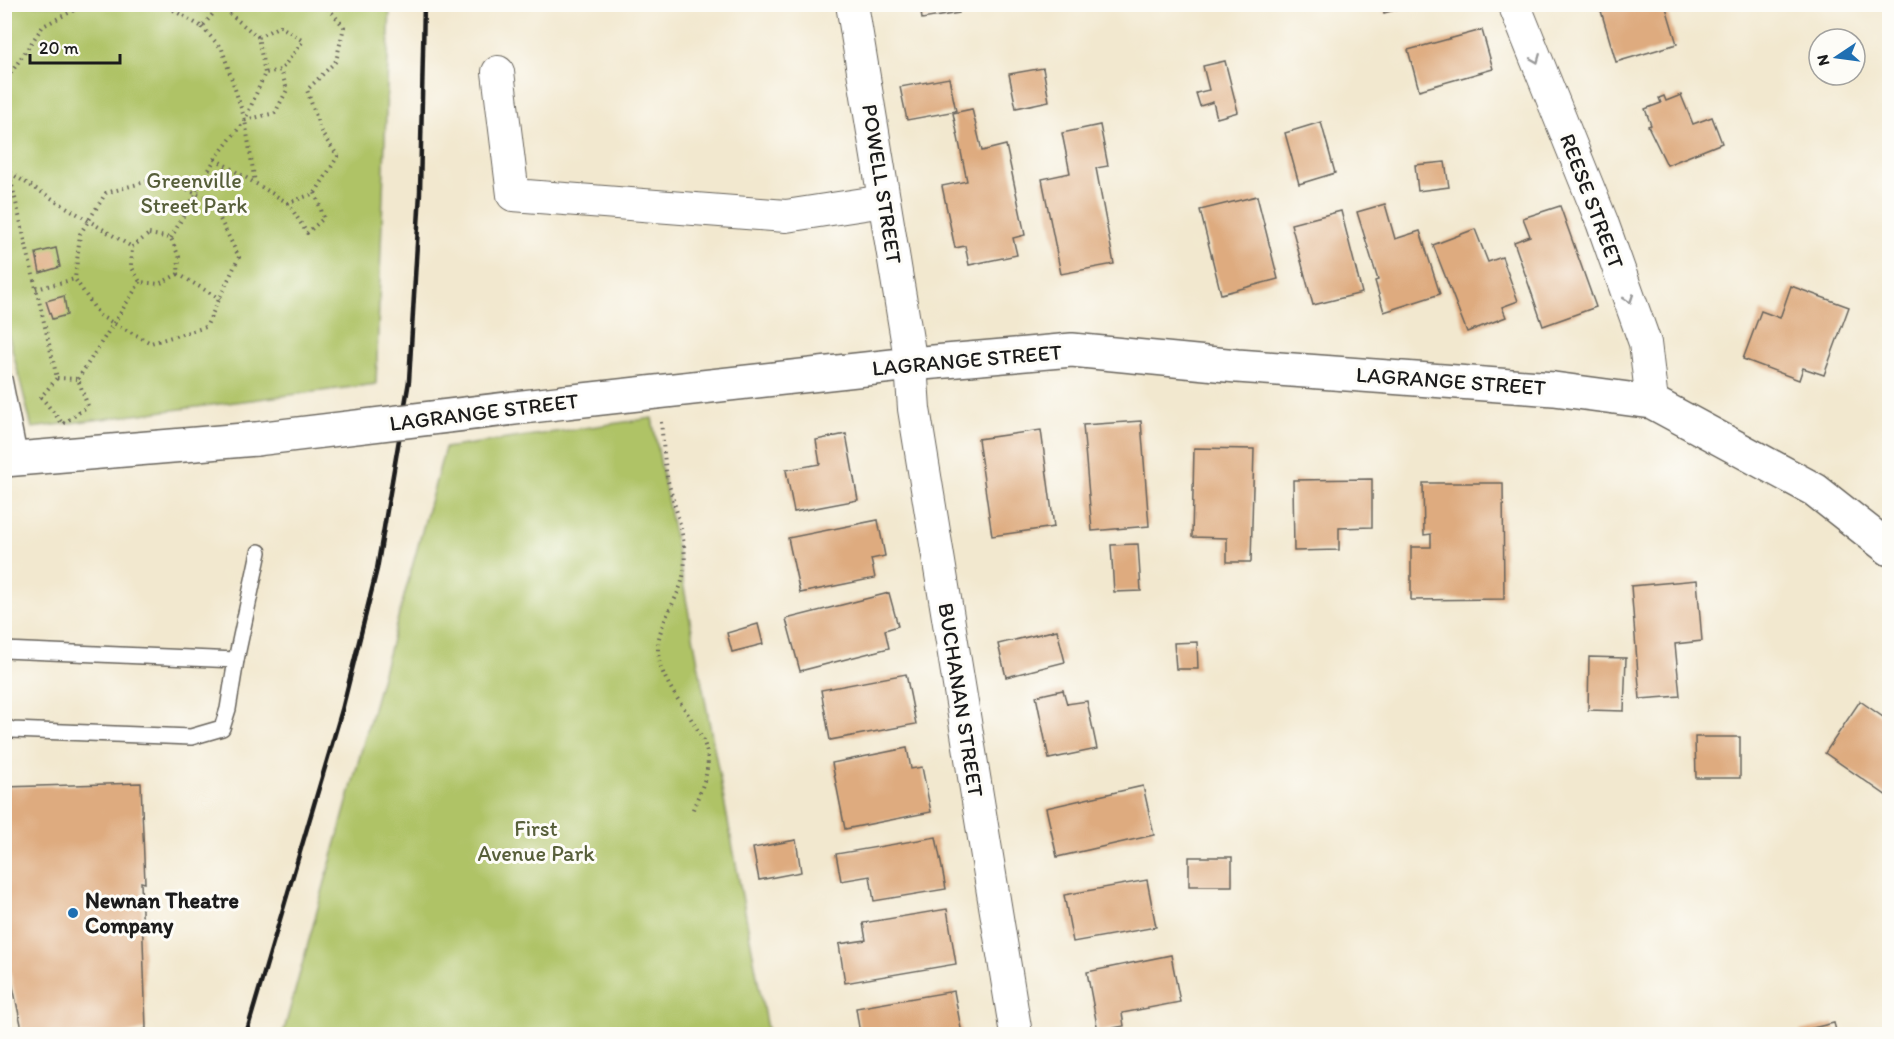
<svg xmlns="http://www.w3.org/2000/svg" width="1894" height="1039" font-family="Itim,sans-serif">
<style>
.green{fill:#afc366;stroke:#667041;stroke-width:1.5}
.building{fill:#deab7f}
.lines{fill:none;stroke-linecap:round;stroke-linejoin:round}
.service-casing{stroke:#67635b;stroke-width:18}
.minor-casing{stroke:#67635b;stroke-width:34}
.tertiary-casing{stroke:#67635b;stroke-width:36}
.path{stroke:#67635b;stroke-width:4;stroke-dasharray:1.5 4.5;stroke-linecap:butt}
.service{stroke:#fff;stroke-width:15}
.minor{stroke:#fff;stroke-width:32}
.tertiary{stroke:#fff;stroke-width:33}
.rail{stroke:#1c1c1c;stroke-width:4.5}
.tertiary-bridge-casing{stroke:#67635b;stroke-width:36;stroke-linecap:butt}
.tertiary-bridge{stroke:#fff;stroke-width:33}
.oneway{stroke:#999}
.poi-dot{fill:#1f6fb2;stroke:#fdfcf7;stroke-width:2}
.labels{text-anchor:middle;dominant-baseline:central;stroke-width:6;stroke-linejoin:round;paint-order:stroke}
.park-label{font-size:22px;fill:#575f3a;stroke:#fdfcf7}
.street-label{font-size:22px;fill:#1c1c1c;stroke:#fdfcf7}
.poi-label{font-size:22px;font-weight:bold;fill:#1c1c1c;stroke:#fdfcf7;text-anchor:start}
</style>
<rect width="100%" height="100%" fill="#fdfcf7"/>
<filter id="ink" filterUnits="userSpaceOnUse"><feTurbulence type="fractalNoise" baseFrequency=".0167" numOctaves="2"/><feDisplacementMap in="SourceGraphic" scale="12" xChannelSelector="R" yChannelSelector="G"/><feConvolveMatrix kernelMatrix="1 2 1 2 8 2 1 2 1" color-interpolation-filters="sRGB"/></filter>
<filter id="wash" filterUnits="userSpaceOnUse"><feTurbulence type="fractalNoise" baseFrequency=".008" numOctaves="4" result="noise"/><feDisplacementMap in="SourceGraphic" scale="24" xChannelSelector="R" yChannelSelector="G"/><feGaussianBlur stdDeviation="1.35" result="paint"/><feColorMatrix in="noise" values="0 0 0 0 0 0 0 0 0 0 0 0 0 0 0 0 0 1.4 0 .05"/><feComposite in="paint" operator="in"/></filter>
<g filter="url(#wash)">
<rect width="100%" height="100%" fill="#f2e8cf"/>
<!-- green -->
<g class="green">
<polygon points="4,5 390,5 376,384 32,428 5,321"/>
<polygon points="652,418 768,1034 283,1034 445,448"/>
</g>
<g id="blocks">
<!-- building -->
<g class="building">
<polygon points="920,4 958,4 959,13 922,19"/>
<polygon points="1382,4 1412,4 1412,5 1384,13"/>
<polygon points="1599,4 1665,4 1677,44 1616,62"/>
<polygon points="1482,30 1493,69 1419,90 1408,50"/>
<polygon points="1225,61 1238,112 1217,118 1213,102 1200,106 1196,93 1209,90 1203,66"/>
<polygon points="1043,68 1049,101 1016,108 1009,74"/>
<polygon points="949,78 956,111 907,120 900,87"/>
<polygon points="1681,95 1693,124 1712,117 1722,143 1667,165 1648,126 1651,125 1645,109 1661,103 1659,98 1664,96 1666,101"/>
<polygon points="972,109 982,151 1006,145 1025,235 1013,238 1017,255 969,265 965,246 955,248 942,186 967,181 953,113"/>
<polygon points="1321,122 1335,173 1299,184 1285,133"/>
<polygon points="1100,125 1108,166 1096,168 1114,264 1061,274 1042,179 1070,173 1062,133"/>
<polygon points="1445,162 1449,187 1418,191 1415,165"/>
<polygon points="1257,196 1278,279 1221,294 1200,210"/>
<polygon points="1385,204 1395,239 1420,231 1440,294 1384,312 1375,281 1378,280 1357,212"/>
<polygon points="1560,206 1596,307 1543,326 1514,242 1530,236 1523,218"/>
<polygon points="1341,211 1362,293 1313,305 1291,224"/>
<polygon points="1475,229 1488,262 1502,257 1518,301 1502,307 1506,317 1467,332 1433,245"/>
<polygon points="56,248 60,267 40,273 36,253"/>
<polygon points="1791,286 1849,307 1824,375 1803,368 1799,380 1743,359 1761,311 1780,318"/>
<polygon points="64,296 67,315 52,319 46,301"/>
<polygon points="1141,421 1149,526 1092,531 1083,425"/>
<polygon points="1041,430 1054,527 992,536 978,439"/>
<polygon points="846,434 858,500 794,512 786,470 820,464 816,440"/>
<polygon points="1194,448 1254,449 1251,562 1227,562 1227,538 1192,537"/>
<polygon points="1372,479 1372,527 1339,528 1339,550 1294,551 1293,480"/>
<polygon points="1423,483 1503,483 1504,599 1411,600 1411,547 1431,547 1431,534 1424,535"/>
<polygon points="878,520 885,556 871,559 875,578 800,593 788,538"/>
<polygon points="1138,544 1141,591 1114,592 1111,545"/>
<polygon points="1697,580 1702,641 1675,644 1680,696 1640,699 1631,586"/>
<polygon points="889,593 898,626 885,630 889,648 800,671 786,619"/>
<polygon points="758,624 763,644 732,652 727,633"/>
<polygon points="1057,630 1065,662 1006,677 998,644"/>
<polygon points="1197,642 1198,669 1176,669 1174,643"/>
<polygon points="1589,657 1626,658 1624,711 1588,710"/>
<polygon points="906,674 916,724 830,740 821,690"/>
<polygon points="1063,690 1067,704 1087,701 1097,749 1049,759 1036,696"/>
<polygon points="1860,701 1890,722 1890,798 1825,753"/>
<polygon points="1695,737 1740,737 1740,778 1696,778"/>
<polygon points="907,748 911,769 922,767 931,812 845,829 832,763"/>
<polygon points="141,783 145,883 141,882 146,1029 125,1034 23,1034 4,944 4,787"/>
<polygon points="1143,786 1154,835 1057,857 1046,808"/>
<polygon points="936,837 946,889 874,901 870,876 841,881 836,854"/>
<polygon points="796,840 801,872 759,880 753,848"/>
<rect x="1189" y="857" width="43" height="29"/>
<polygon points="1147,880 1156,927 1073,942 1064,895"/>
<polygon points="947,909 956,964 845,983 839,944 866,940 863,923"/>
<polygon points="1171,955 1180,1002 1122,1013 1124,1026 1098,1031 1087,972"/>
<polygon points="954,991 962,1034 860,1034 856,1008"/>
<polygon points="1834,1023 1837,1034 1801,1034 1800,1031"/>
</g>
</g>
</g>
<g filter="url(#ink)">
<use href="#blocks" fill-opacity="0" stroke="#67635b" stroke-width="1.5"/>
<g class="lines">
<!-- service casing -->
<g class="service-casing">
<g id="service">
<polyline points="4,379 20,459"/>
<polyline points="4,650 236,660 259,552"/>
<polyline points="4,726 12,730 191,737 222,728 228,709 236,660"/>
</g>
</g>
<!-- minor casing -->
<g class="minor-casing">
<g id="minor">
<polyline points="852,4 911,364 914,409 1016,1034"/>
<polyline points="1514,4 1602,222 1645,343 1652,402"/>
<polyline points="498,72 513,195 786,216 884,201"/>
</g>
</g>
<!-- tertiary casing -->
<g class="tertiary-casing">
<g id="tertiary">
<polyline points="565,402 911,364 1072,350 1237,366 1554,389 1652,402 1815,490 1890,549"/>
<polyline points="4,460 256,439"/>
</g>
</g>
<!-- path -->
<g class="path">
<polyline points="163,4 202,27 221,4"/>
<polyline points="220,6 258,37"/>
<polyline points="202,27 222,49 245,120 255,183"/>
<polyline points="4,83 43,26 86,4"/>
<polyline points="245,120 275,113 287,90 281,70"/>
<polyline points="4,151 57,378"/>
<polyline points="215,159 288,203"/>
<polyline points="10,173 132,247"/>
<polygon points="159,178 210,199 239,257 206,327 151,343 100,316 75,279 80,234 106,193"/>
<polyline points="315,193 324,218 307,233 288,203 315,193 338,156 322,134 307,90 336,61 344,27 325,4"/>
<polygon points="149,234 171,238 179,257 178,274 159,284 140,282 131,266 132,247"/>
<polyline points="171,238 215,159 245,120 265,73 281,70 303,41 280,26 258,37 265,73"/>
<polyline points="178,274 220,299"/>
<polyline points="36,289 75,279"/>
<polygon points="57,378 78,379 88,406 63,424 41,397"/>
<polyline points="78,379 140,282"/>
<path d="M661 422C663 440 664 459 667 477 674 508 688 536 684 571 681 598 658 620 658 649 658 693 715 729 707 769 705 783 697 798 692 812"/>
</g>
<!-- service -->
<use href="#service" class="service"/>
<!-- minor -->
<use href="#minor" class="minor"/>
<!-- tertiary -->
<use href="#tertiary" class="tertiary"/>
<!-- rail -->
<polyline class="rail" points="246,1034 342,710 377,569 409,381 420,192 424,4"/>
<!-- tertiary-bridge casing -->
<g class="tertiary-bridge-casing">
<polyline id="tertiary-bridge" points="256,439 565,402"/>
</g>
<!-- tertiary-bridge -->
<use href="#tertiary-bridge" class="tertiary-bridge"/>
</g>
<!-- one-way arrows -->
<defs><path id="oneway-chevron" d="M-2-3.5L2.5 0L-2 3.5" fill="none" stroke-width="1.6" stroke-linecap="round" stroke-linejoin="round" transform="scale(1.5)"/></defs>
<g class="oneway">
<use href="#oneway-chevron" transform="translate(1536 59) rotate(68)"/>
<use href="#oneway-chevron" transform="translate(1629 299) rotate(71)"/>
</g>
</g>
<!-- markers -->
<circle class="poi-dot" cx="73" cy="913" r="6"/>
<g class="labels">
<!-- park labels -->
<g class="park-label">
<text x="194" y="180">Greenville<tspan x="194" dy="25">Street Park</tspan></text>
<text x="536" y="828">First<tspan x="536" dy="25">Avenue Park</tspan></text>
</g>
<!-- street labels -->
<g class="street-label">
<text transform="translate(882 184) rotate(81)">POWELL STREET</text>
<text transform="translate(1592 201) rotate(69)">REESE STREET</text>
<text transform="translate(967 360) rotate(-5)">LAGRANGE STREET</text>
<text transform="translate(1451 381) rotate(4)">LAGRANGE STREET</text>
<text transform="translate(484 412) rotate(-7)">LAGRANGE STREET</text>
<text transform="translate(961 700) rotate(81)">BUCHANAN STREET</text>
</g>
<!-- poi labels -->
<g class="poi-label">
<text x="85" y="900">Newnan Theatre<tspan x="85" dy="25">Company</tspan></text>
</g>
</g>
<!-- margin -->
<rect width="1894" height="1039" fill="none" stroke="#fdfcf7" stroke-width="24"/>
<!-- north arrow -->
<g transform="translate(1837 57) rotate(257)"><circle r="28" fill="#fdfcf7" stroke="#a3a29f" stroke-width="1.5"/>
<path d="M0-4.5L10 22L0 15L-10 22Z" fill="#1f6fb2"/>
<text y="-9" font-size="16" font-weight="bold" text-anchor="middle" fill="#1c1c1c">N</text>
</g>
<!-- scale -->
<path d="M30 54v9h90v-9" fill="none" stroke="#1c1c1c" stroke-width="3"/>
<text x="39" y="54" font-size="18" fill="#1c1c1c" stroke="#fdfcf7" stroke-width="4.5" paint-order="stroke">20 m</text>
</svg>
